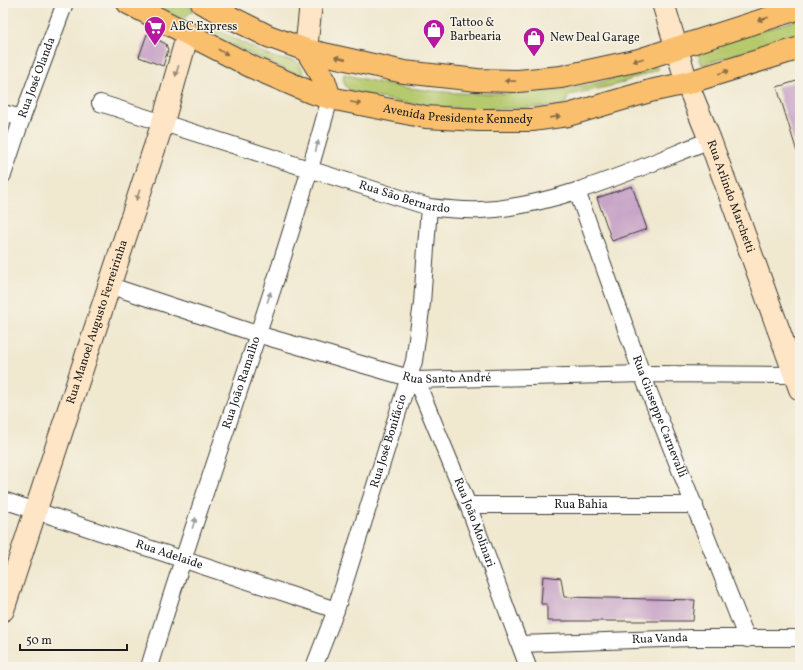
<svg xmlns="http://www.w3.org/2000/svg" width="803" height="670" font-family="Vollkorn,serif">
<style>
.green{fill:#b5c96d;stroke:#687244}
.building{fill:#c8a5c7}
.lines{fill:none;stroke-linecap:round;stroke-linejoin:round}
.street-casing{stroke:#3c3b37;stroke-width:18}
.secondary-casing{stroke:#3c3b37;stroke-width:24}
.primary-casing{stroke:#3c3b37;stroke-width:24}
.street{stroke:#fff;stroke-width:16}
.secondary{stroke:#fde5c5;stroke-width:22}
.primary{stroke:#f9bf6d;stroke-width:22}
.oneway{fill:#8a6e44}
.oneway2{fill:#988b79}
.oneway3{fill:#999}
.labels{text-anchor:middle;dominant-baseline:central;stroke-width:3;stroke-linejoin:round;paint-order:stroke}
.poi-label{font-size:12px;fill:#1c1c1c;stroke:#f7f3e8;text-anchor:start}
.street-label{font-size:12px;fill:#1c1c1c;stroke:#f7f3e8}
</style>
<rect width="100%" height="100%" fill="#f7f3e8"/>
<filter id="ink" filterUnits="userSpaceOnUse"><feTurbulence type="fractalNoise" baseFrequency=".025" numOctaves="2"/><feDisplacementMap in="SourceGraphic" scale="8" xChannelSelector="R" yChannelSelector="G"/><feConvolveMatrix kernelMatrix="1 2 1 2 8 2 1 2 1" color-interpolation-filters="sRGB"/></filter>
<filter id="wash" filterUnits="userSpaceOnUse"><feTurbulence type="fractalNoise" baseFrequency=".012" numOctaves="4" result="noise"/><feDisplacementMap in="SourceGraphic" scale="16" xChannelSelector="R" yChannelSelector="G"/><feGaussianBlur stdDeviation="0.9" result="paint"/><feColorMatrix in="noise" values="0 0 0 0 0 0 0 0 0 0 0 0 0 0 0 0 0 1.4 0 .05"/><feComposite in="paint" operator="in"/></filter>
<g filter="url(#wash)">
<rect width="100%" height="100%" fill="#f0e8cf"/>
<!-- green -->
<g class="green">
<polygon points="151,3 182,3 194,9 183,20"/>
<polygon points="800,19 800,34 702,65 697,51"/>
<polygon points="217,30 268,55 279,59 296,61 300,65 306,79 214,37"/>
<path d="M653 66 659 69 615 85 569 95 565 105C514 110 463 111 413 104 392 101 370 96 350 91 345 87 342 80 344 74 425 97 516 100 598 83 616 79 635 71 653 66Z"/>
</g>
<g id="blocks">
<!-- building -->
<g class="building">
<polygon points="147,34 166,44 168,50 163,66 139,57"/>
<polygon points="800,80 800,152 797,152 777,87"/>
<polygon points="632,186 647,229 612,241 597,198"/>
<polygon points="543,576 561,578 564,597 695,600 693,621 547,621 547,604 541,604"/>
</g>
</g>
</g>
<g filter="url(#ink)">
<use href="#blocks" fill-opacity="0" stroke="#3c3b37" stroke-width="1"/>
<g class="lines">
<!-- street casing -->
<g class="street-casing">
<g id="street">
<path id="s1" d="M100 103 429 207C446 209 463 211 481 210 555 207 641 167 710 140"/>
<polyline points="3,113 22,118"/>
<path id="s2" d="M3 175 22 118 65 3"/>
<path id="s3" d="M577 191 642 374 747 639"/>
<path id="s4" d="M108 285 257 334 416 380 642 374 800 375"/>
<path id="s5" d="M416 380 468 505 528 667"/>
<path id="s6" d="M3 500 336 610"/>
<path id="s7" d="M468 505H695"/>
<path id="s8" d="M520 644 692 638H800"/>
<path id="s9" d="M149 667C207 476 278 290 330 98"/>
<path id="s10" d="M314 667 336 610 414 361 422 303 429 207"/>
</g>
</g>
<!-- secondary casing -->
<g class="secondary-casing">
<g id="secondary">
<path id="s11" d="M663 3 687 83 710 140 800 389"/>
<polyline points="306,50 311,3"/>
<path id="s12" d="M3 610 163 122 188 33"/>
</g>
</g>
<!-- primary casing -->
<g class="primary-casing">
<g id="primary">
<path id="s13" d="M128 3 254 68 310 92 330 98 426 117 478 120H532L568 115 650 91 687 83 800 48"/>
<polyline points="202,3 268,36 306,50 404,72 477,80 518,81 561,77 639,60 800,8"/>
<polyline points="306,50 324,79 330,98"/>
</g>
</g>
<!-- street -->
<use href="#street" class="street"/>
<!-- secondary -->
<use href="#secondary" class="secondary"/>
<!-- primary -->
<use href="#primary" class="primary"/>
</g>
<!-- one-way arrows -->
<defs><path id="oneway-solid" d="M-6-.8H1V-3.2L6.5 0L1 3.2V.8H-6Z"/></defs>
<g class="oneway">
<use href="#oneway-solid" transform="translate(763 19) rotate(162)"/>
<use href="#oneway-solid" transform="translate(223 52) rotate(28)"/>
<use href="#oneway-solid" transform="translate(340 58) rotate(-167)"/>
<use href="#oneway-solid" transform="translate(638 60) rotate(164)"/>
<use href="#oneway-solid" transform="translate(724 72) rotate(-17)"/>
<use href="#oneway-solid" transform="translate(510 81) rotate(-179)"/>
<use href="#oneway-solid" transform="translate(356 103) rotate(12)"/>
<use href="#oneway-solid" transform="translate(555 117) rotate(-8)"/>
</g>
<g class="oneway2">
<use href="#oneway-solid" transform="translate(177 71) rotate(106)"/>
<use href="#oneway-solid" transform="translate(138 195) rotate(109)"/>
</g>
<g class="oneway3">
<use href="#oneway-solid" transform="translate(317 146) rotate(-75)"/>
<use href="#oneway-solid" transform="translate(269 297) rotate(-72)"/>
<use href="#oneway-solid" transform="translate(194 523) rotate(-72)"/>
</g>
</g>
<!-- icons -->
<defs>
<g id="supermarket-pin" transform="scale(1.15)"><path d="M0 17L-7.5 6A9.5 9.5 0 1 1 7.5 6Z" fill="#b5179e" stroke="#f7f3e8"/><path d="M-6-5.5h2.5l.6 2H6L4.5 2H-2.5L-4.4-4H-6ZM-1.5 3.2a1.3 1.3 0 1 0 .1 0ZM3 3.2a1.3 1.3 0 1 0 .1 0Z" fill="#fff"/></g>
<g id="shop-pin" transform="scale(1.15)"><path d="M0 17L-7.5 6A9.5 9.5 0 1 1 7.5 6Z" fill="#b5179e" stroke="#f7f3e8"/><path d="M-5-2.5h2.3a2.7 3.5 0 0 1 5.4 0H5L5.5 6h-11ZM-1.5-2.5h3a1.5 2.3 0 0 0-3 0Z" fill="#fff"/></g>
</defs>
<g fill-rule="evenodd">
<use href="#supermarket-pin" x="155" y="27"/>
<use href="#shop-pin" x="434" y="30"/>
<use href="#shop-pin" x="534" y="38"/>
</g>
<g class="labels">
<!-- poi labels -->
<g class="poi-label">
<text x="450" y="23">Tattoo &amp;<tspan x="450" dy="14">Barbearia</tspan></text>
<text x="170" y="27">ABC Express</text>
<text x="550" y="38">New Deal Garage</text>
</g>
<!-- street labels -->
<g class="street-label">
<text stroke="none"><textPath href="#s2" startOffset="103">Rua José Olanda</textPath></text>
<text stroke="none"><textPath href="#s13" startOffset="353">Avenida Presidente Kennedy</textPath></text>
<text stroke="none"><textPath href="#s11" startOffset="205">Rua Arlindo Marchetti</textPath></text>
<text stroke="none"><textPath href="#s1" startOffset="319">Rua São Bernardo</textPath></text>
<text stroke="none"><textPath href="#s12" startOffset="303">Rua Manoel Augusto Ferreirinha</textPath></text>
<text stroke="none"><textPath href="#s4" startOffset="353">Rua Santo André</textPath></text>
<text stroke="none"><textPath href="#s9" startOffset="299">Rua João Ramalho</textPath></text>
<text stroke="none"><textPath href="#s3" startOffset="240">Rua Giuseppe Carnevalli</textPath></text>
<text stroke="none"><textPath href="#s10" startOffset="238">Rua José Bonifácio</textPath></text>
<text stroke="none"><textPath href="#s7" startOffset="113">Rua Bahia</textPath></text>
<text stroke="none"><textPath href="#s5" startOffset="154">Rua João Molinari</textPath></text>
<text stroke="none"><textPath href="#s6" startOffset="175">Rua Adelaide</textPath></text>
<text stroke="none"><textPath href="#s8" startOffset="140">Rua Vanda</textPath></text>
</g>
</g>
<!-- margin -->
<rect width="803" height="670" fill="none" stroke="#f7f3e8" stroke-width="16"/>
<!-- scale -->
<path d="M20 644v6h107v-6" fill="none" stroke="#1c1c1c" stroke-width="2"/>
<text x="26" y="644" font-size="12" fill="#1c1c1c" stroke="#f7f3e8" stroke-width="3" paint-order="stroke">50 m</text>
</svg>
